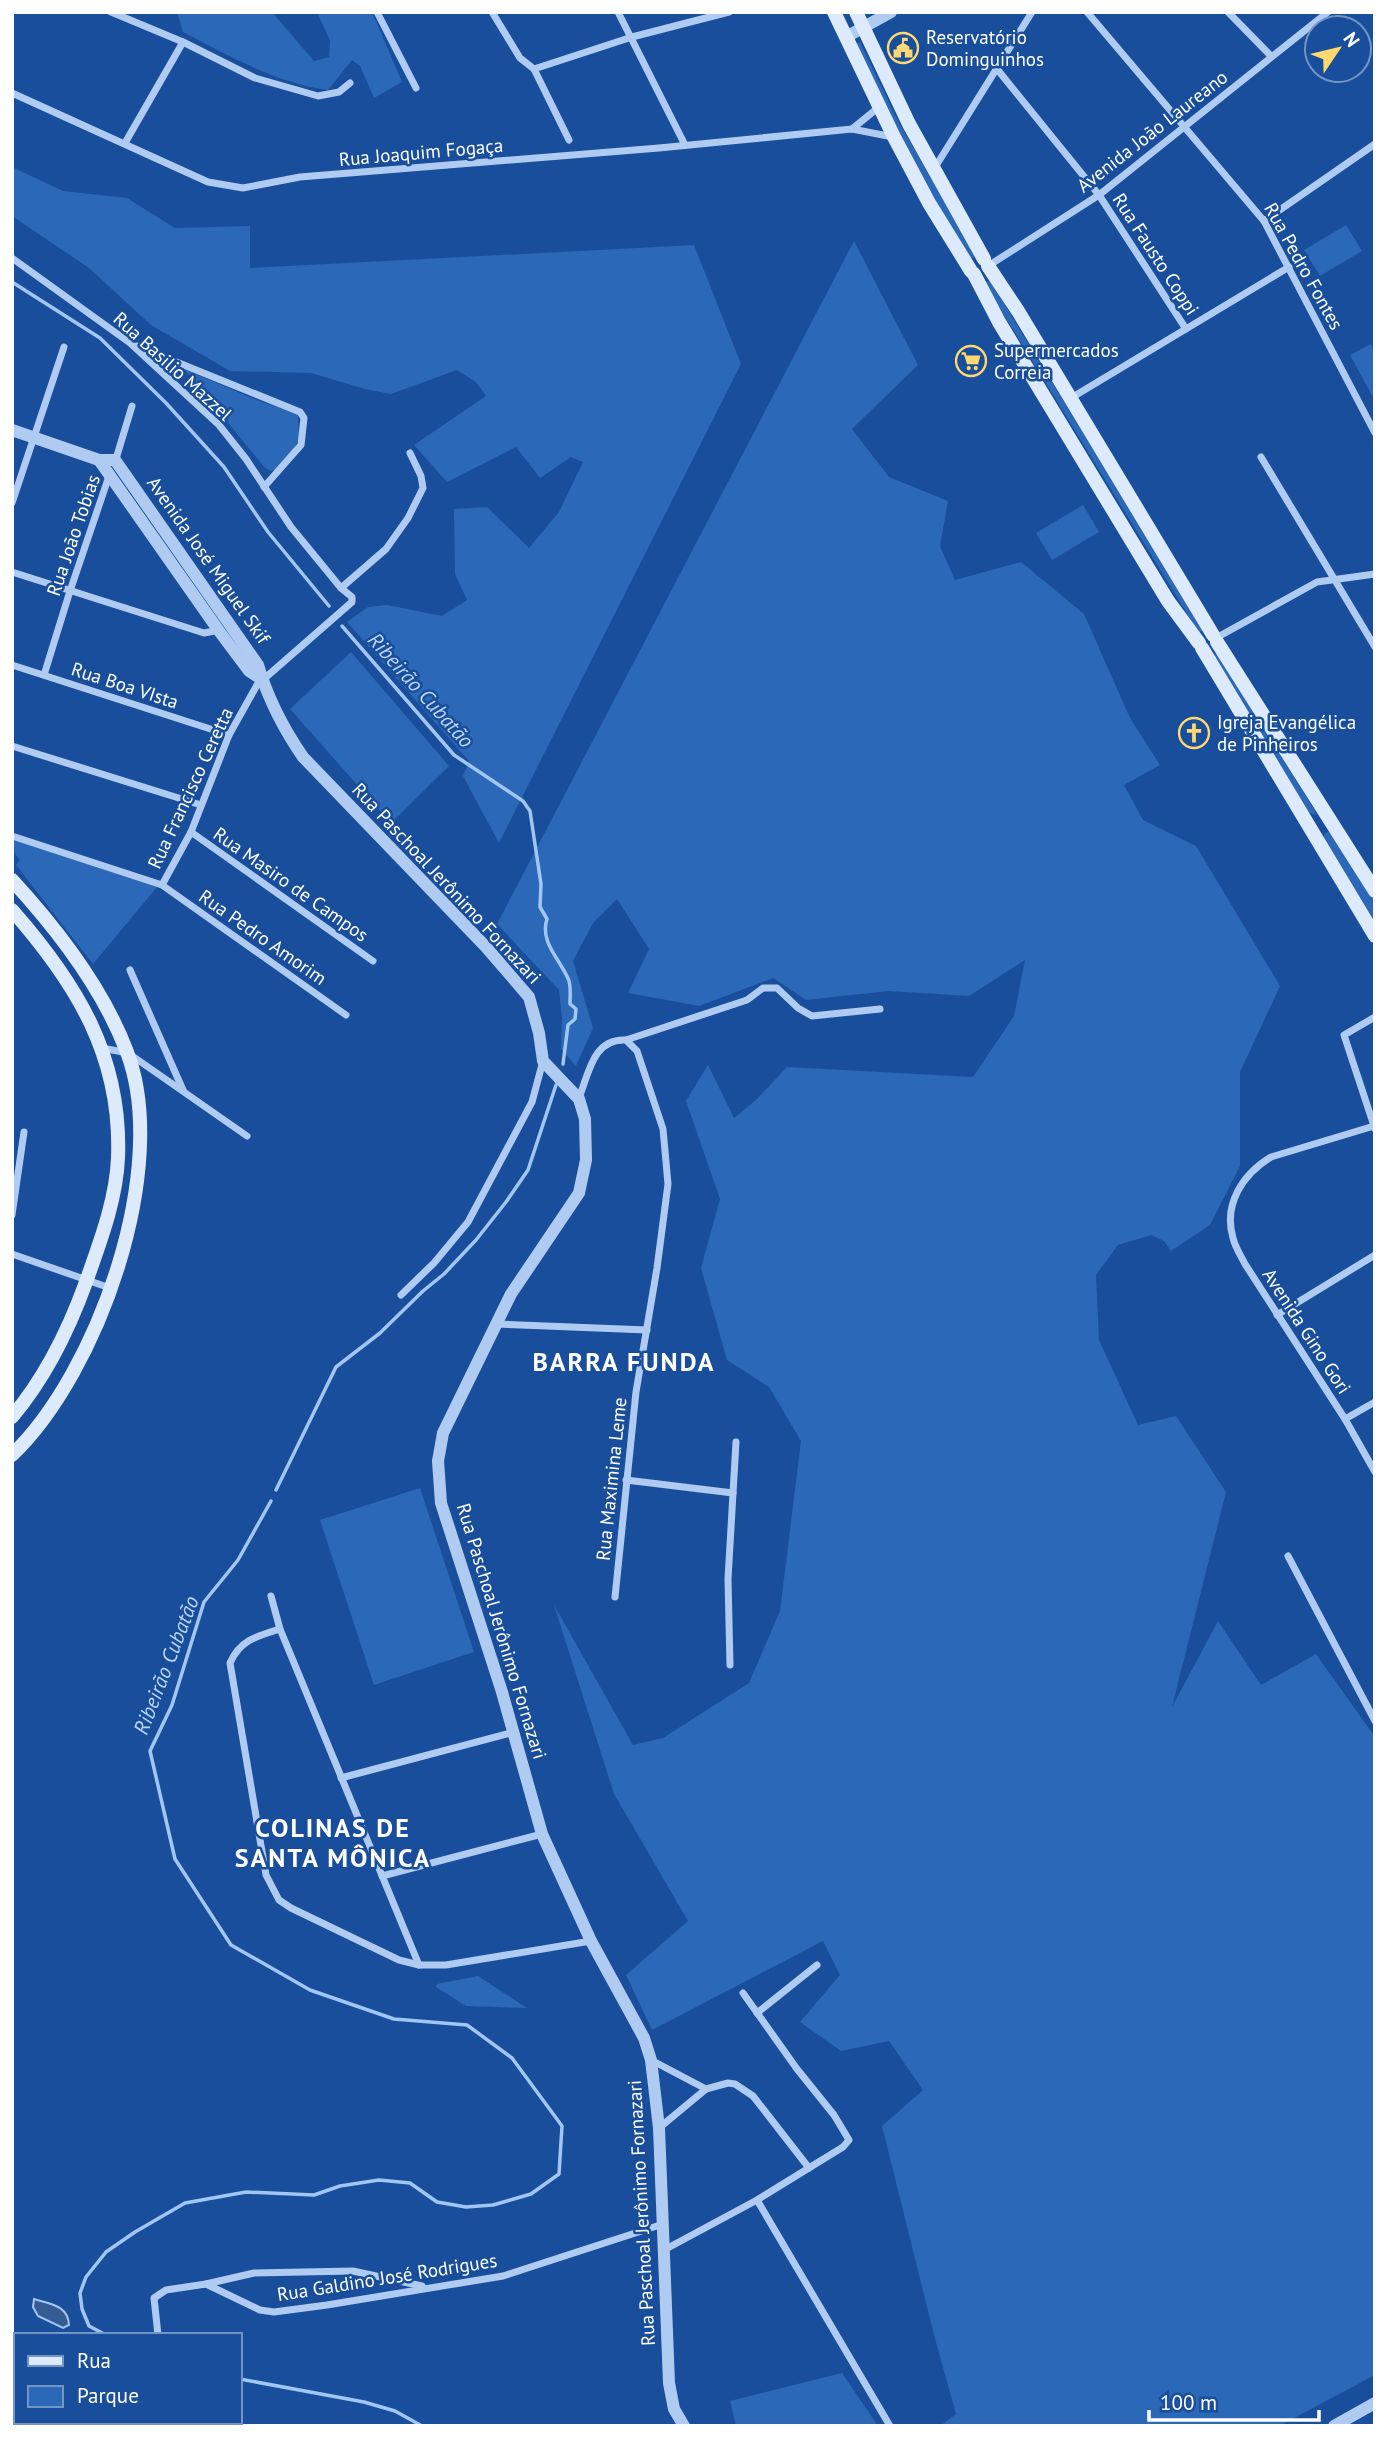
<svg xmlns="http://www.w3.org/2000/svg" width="1387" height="2438" font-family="'PT Sans',sans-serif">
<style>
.green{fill:#2c68b8}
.water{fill:#365c94;stroke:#a1c6f4;stroke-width:2}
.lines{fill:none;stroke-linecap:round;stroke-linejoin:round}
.stream{stroke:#a1c6f4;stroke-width:3.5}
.minor{stroke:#afcbf2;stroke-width:7}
.tertiary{stroke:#afcbf2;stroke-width:12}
.secondary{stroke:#ddeafc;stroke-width:14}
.labels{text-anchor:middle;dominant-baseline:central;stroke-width:5;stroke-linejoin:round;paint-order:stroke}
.poi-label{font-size:19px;fill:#fff;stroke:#184e9b;text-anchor:start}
.street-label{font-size:19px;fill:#fff;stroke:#184e9b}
.water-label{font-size:21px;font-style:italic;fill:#bbd6f8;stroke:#184e9b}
.district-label{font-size:26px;font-weight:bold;letter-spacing:2px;fill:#fff;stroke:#184e9b}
</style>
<rect width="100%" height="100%" fill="#184e9b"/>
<!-- green -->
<g class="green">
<path d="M177 12H272L314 61 329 57 330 41 317 12H372L402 82 374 98 360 66 352 60 328 90C275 83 230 56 183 32Z"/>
<polygon points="860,42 898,121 975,255 974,258 971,258 932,197 855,44"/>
<polygon points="12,167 63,191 127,198 175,228 250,226 250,268 694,245 741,364 499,843 463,776 469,761 347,622 368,607 387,605 442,616 467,600 455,574 454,509 487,507 529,548 559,512 583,462 571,457 540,478 516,447 447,482 414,445 486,396 476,382 457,370 391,394 365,389 311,373 230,371 151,325 89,268 12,216"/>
<polygon points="1346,225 1362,251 1320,276 1304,250"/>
<polygon points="854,241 918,365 852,429 889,477 948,501 940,546 955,580 1021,562 1084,614 1130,718 1160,765 1124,785 1143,820 1196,846 1280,986 1240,1072 1240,1166 1210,1225 1171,1251 1164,1241 1151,1235 1118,1245 1096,1275 1099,1340 1138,1425 1176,1416 1226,1492 1172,1707 1218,1621 1261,1685 1316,1654 1375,1737 1375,2375 1279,2426 940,2426 956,2414 934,2335 882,2126 923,2090 889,2041 841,2051 800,2022 840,1975 823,1941 652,2030 626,1975 688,1921 614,1794 554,1605 633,1745 663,1738 749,1683 780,1611 801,1441 769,1387 727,1360 701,1268 720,1199 686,1101 708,1065 734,1118 756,1100 787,1067 973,1077 1014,1016 1025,960 969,996 889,991 806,1000 773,978 699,1006 628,993 649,949 617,899 593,923 573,961 593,1028 576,1066 561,1049 562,1019 559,990 497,924"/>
<polygon points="987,281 990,281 1204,630 1200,632 1197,630 985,284"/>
<polygon points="1371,344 1375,352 1375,401 1350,355"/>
<polygon points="184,369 259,401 294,412 298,416 299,439 292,452 276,469 271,471 265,468"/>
<polygon points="1083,505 1099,532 1052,560 1036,533"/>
<polygon points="351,652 449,766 391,823 290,709"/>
<polygon points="1217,653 1315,811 1316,815 1309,813 1213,656"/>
<polygon points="1328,832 1332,833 1375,901 1375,922 1324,839 1324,834"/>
<polygon points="16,840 157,887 93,964 16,865 20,860 12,850 12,843"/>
<polygon points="420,1488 474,1652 374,1685 320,1520"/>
<polygon points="478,1976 527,2008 466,2006 436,1987 437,1984"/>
<polygon points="842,2373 878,2426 736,2426 730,2401"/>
</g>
<!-- water -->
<path class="water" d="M34 2299C50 2304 68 2305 69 2325L63 2328 38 2316 33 2307Z"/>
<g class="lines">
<!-- stream -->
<g class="stream">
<polyline points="12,282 100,338 166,403 224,467 268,532 329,606"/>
<path d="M342 626 454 755 523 801 530 811 541 884 540 907 547 919C539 943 562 961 569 981 571 988 570 997 570 1004L576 1009 575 1019 568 1025 563 1064"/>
<polyline points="276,1490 336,1367 380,1333 423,1291 444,1274 476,1240 506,1202 528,1170 556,1085"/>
<polyline points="106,2335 89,2326 82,2309 80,2293 86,2277 106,2252 135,2232 185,2203 246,2192 314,2195 340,2186 379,2180 410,2183 437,2202 466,2207 493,2205 531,2194 559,2174 562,2126 512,2058 467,2025 394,2019 310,1990 231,1945 175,1859 150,1751 172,1705 204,1602 238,1560 271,1501"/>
<polyline points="240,2379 364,2402 395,2411 422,2426"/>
</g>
<!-- minor -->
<g class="minor">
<polyline points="111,12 183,42 255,78 318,96 339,92 350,83"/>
<polyline points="377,12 416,88"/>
<polyline points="492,12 520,58 534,69 569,140"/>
<polyline points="618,12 685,145"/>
<polyline points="1087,12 1264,221 1375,433"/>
<polyline points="1228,12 1271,56"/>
<polyline points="534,69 632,37 729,12"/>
<polyline points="997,69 1099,195 1186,329"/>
<polyline points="12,93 208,182 243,188 300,177 659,148 852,129 893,137"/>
<polyline points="852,129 879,107"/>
<polyline points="125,143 183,42"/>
<polyline points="934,169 1032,12"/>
<polyline points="1264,221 1375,144"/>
<polyline points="12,258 130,343 219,425 246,459 291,527 341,588"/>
<polyline points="988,266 1099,195 1328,12"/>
<polyline points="137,346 300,412 304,418 301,445 264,487"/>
<polyline points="1071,398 1289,267"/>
<polyline points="1261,457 1375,647"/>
<polyline points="115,462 132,406"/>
<polyline points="12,503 64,347"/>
<polyline points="12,572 204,633 220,630"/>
<polyline points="1216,638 1317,582 1375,574"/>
<polyline points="12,665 229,735"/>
<polyline points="44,675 70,591 109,476"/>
<polyline points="12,746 201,805"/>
<polyline points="191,832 373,961"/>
<polyline points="12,836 162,885 346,1015"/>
<polyline points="162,885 191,832 229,735 257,685 352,602 352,597 341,588 386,549 408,518 423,488 421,476 410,453"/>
<polyline points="130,970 183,1090"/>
<polyline points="1375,1017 1344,1035 1375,1129"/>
<polyline points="626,1040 747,1000 763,988 777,988 798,1008 812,1016 880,1009"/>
<polyline points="102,1048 128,1053 247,1136"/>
<path d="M579 1098C589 1073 593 1038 626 1040L637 1051 663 1129 668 1184 657 1268 636 1392 615 1597"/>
<path d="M1374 1126 1271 1157C1243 1174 1223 1204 1233 1238 1235 1247 1241 1256 1245 1264L1345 1419 1375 1472"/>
<polyline points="12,1215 24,1132"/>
<polyline points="12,1254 110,1288"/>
<polyline points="401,1295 434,1263 468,1222 532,1102 543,1061"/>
<polyline points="1277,1315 1375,1255"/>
<polyline points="496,1324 647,1330"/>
<polyline points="1345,1419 1375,1402"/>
<polyline points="626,1480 733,1493"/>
<polyline points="1288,1556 1375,1721"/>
<polyline points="271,1596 280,1629 419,1965"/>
<path d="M280 1629C257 1636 240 1640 230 1663L266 1875 279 1900 291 1908 399 1960 419 1965H446L591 1941"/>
<polyline points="730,1665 728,1579 736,1442"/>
<polyline points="341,1778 514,1732"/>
<polyline points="382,1876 542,1834"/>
<polyline points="757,2013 817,1965"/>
<polyline points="651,2060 706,2089"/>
<polyline points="659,2128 706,2089 728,2083 735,2084 753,2096 809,2168"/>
<polyline points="757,2200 890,2426"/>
<polyline points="664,2250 757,2200 843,2147 849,2140 834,2115 797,2069 743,1993"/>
<polyline points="206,2284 254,2273 353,2271 422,2286"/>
<polyline points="158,2335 154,2298 166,2290 206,2284 260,2310 274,2312 327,2305 503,2276 663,2224"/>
<polyline points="172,2422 172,2426"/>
</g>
<!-- tertiary -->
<g class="tertiary">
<polyline points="846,37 891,12"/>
<path d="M12 430 99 460H115L258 665C268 699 283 728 303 757L486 947 529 997 539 1033 543 1061 579 1099 585 1119 586 1160 579 1193 511 1294 443 1433 438 1461 441 1503 502 1692 542 1834 591 1941 644 2038 651 2060 659 2128 669 2383 674 2409 684 2426"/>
<polyline points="99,460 219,631 249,671 263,680"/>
<polyline points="1334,2426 1375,2403"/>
</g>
<!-- secondary -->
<g class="secondary">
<polyline points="834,12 894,137 929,203 971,271"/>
<polyline points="856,12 909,124 984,259"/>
<polyline points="988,266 1018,311 1213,635"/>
<polyline points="974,274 999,322 1168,601 1199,643"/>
<polyline points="1217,642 1375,891"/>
<polyline points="1202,648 1375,936"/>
<path d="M12 880C58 930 103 988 127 1052 171 1167 98 1373 12 1455"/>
<path d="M12 910C77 984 122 1057 118 1158 116 1201 100 1242 86 1282 69 1329 45 1378 12 1417"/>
</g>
</g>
<!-- icons -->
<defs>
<g id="civic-ring" transform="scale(1.575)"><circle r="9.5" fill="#184e9b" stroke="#ffd96f" stroke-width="1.5"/><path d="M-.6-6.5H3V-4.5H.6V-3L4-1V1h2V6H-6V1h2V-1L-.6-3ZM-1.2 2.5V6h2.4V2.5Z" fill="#ffd96f"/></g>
<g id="supermarket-ring" transform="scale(1.575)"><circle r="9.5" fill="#184e9b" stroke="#ffd96f" stroke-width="1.5"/><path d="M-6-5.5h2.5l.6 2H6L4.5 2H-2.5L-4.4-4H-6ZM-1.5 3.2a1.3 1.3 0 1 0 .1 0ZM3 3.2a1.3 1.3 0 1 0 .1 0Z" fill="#ffd96f"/></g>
<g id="church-ring" transform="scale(1.575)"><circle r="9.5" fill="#184e9b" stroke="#ffd96f" stroke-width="1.5"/><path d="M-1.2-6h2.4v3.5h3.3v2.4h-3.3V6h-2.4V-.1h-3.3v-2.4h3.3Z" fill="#ffd96f"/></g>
</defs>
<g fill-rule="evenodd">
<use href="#civic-ring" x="903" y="48"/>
<use href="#supermarket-ring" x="971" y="361"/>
<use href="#church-ring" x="1194" y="733"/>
</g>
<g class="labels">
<!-- poi labels -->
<g class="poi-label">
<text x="926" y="37">Reservatório<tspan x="926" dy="22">Dominguinhos</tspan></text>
<text x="994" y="350">Supermercados<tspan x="994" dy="22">Correia</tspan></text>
<text x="1217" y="722">Igreja Evangélica<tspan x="1217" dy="22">de Pinheiros</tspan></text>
</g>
<!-- street labels -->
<g class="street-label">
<text transform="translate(1152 131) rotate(-38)">Avenida João Laureano</text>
<text transform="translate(421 152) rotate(-5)">Rua Joaquim Fogaça</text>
<text transform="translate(1156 254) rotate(57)">Rua Fausto Coppi</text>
<text transform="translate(1304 266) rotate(61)">Rua Pedro Fontes</text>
<text transform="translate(173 366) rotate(42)">Rua Basilio Mazzel</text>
<text transform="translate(73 535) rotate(-71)">Rua João Tobias</text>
<text transform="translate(209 560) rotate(55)">Avenida José Miguel Skif</text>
<text transform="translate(125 685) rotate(18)">Rua Boa VIsta</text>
<text transform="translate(190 788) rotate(-65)">Rua Francisco Ceretta</text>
<text transform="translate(447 883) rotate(47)">Rua Paschoal Jerônimo Fornazari</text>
<text transform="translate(291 884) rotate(35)">Rua Masiro de Campos</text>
<text transform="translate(263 937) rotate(35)">Rua Pedro Amorim</text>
<text transform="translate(1307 1331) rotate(57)">Avenida Gino Gori</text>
<text transform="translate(611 1479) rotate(-84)">Rua Maximina Leme</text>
<text transform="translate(502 1631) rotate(73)">Rua Paschoal Jerônimo Fornazari</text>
<text transform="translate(641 2213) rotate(-93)">Rua Paschoal Jerônimo Fornazari</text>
<text transform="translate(387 2277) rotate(-9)">Rua Galdino José Rodrigues</text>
</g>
<!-- water labels -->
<g class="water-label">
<text transform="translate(421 690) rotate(48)">Ribeirão Cubatão</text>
<text transform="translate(166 1665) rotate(-69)">Ribeirão Cubatão</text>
</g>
<!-- district labels -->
<g class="district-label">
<text x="624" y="1361">BARRA FUNDA</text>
<text x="333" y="1827">COLINAS DE<tspan x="333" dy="30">SANTA MÔNICA</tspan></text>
</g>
</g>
<!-- border -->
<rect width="1387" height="2438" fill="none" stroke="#ffffff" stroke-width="28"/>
<!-- legend -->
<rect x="14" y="2333" width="228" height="91" fill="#184e9b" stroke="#7495c3" stroke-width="2"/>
<rect x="28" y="2356" width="35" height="10" fill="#ddeafc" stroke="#7495c3" stroke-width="2"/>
<text x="77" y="2368" font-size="21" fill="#ffffff">Rua</text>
<rect x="28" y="2386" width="35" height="21" fill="#2c68b8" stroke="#7495c3" stroke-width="2"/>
<text x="77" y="2403" font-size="21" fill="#ffffff">Parque</text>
<!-- north arrow -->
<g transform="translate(1338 49) rotate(55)"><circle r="33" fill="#184e9b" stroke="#7495c3" stroke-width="2"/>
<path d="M0-5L12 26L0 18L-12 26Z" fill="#ffd96f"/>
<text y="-10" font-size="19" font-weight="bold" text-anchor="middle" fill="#ffffff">N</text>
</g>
<!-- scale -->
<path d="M1149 2410v10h170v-10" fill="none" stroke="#ffffff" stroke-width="3.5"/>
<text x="1160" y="2410" font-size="21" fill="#ffffff" stroke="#184e9b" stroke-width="5" paint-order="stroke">100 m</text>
</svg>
